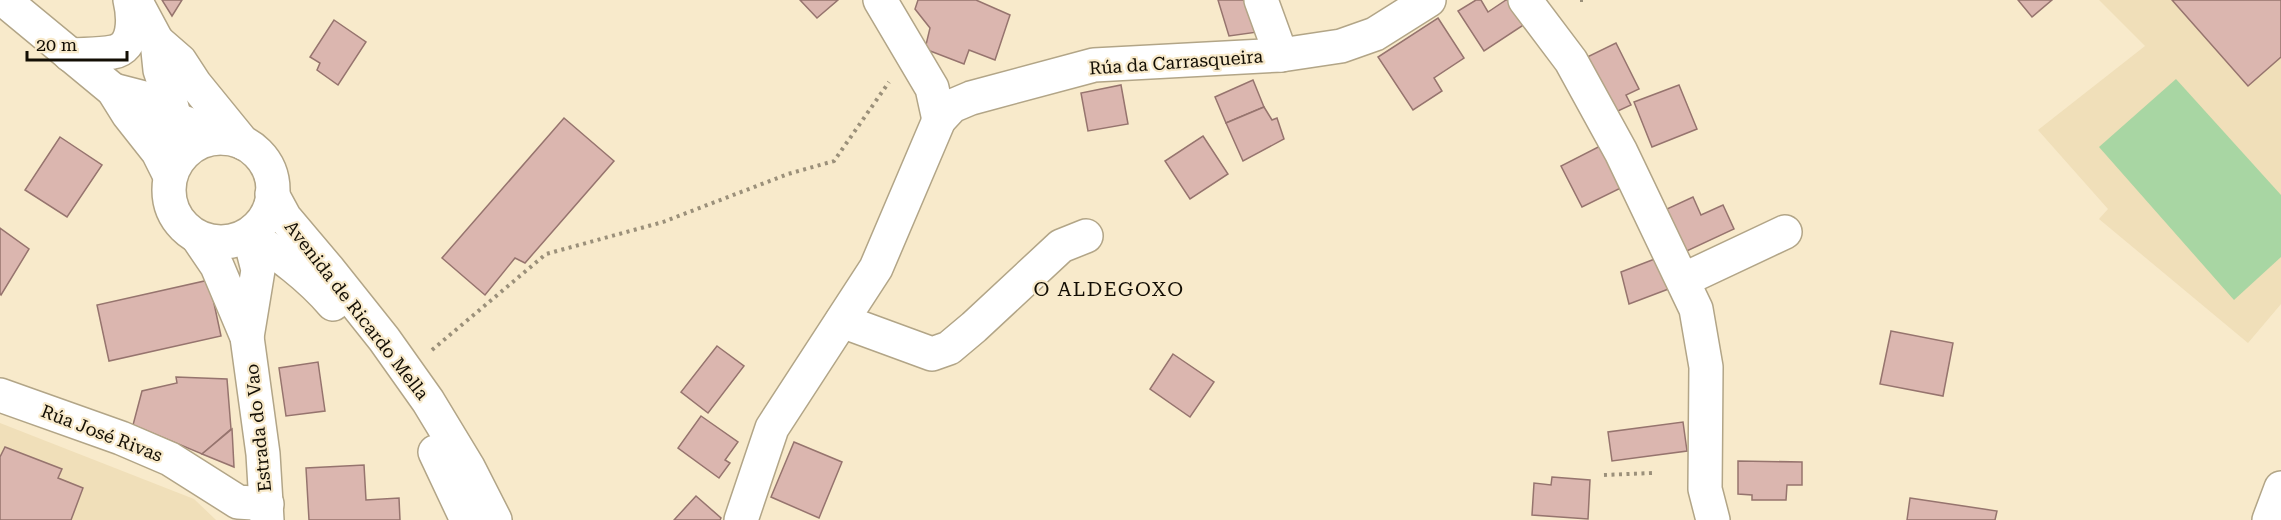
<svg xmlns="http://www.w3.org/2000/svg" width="2281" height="520" font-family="'Roboto Serif',serif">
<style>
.built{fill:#f0dfb9}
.garden{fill:#a8d6a3}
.building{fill:#dbb6af;stroke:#96746e;stroke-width:1.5}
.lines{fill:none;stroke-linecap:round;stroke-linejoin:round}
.minor-casing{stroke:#b2a587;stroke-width:36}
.tertiary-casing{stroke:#b2a587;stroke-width:36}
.secondary-casing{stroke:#b2a587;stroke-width:36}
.path{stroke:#9b907a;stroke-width:4;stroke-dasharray:3 4.5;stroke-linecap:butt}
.minor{stroke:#fff;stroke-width:33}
.tertiary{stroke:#fff;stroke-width:33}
.secondary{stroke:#fff;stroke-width:33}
.labels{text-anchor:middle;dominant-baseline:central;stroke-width:4.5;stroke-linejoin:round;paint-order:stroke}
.street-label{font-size:18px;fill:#130e04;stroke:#f8eacb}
.neighbourhood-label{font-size:20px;letter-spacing:1.5px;fill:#130e04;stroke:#f8eacb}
</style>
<rect width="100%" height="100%" fill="#f8eacb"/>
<!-- built -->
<g class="built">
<polygon points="2099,0 2281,0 2281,304 2248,343 2099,219 2108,209 2038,130 2145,46"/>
<polygon points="0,423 194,499 216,520 0,520"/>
</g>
<!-- garden -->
<polygon class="garden" points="2176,79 2281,195 2281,257 2234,300 2099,147"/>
<!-- building -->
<g class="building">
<polygon points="162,0 182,0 172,16"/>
<polygon points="800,0 838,0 817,18"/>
<polygon points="918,0 976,0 1010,15 995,60 969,50 964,64 925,49 930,28 915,9"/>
<polygon points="1218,0 1254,0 1265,31 1229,36"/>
<polygon points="1476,0 1481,0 1488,12 1506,0 1510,0 1525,24 1484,51 1458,11"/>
<polygon points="2018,0 2052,0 2032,17"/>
<polygon points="2172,0 2281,0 2281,57 2248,86"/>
<polygon points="1438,18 1464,58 1434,78 1442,91 1413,110 1378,57"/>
<polygon points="334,20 366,42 338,85 317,70 320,63 310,57"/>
<polygon points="1616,43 1639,89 1626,95 1631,105 1607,116 1581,60"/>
<polygon points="1253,80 1264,107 1226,123 1215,97"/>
<polygon points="1121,85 1128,124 1088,131 1081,93"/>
<polygon points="1679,85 1697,129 1652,147 1634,102"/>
<polygon points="1264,107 1272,120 1277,118 1284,139 1243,161 1226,123"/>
<polygon points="564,118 614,161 525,263 515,258 485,295 442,258"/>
<polygon points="1203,136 1228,174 1190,199 1165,161"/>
<polygon points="60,137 102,165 67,217 25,190"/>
<polygon points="1608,142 1629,184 1582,207 1561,166"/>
<polygon points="1693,197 1701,215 1723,205 1734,229 1676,256 1656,214"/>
<polygon points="0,228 29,249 1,295 0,294"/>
<polygon points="1665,255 1679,285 1629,304 1621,272"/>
<polygon points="209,280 221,336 109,361 97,305"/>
<polygon points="1891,331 1953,343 1943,396 1880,384"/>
<polygon points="717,346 744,366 708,413 681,392"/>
<polygon points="1173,354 1214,382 1190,417 1150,389"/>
<polygon points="318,362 325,411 286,416 279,368"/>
<polygon points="176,377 227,379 231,429 202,454 133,425 142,391 177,383"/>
<polygon points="701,416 738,442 725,460 730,463 719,478 678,448"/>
<polygon points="1683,422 1687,451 1612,461 1608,432"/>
<polygon points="232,429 234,467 202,454"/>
<polygon points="794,442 842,462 819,518 771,497"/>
<polygon points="5,447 62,469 58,478 83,488 71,520 0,520 0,457"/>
<polygon points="1738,461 1802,462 1802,485 1787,485 1786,500 1752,500 1752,495 1738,494"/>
<polygon points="364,465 366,500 399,498 400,520 309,520 306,468"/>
<polygon points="1552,477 1590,480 1588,519 1532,515 1534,483 1551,485"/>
<polygon points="696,496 721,518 720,520 674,520"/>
<polygon points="1910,498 1997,511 1995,520 1907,520"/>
</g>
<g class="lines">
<!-- minor casing -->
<g class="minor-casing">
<g id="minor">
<polyline points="880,0 932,88 939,120"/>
<polyline points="1261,0 1281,55"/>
<polyline points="1525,0 1571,61 1621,152 1696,309 1706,367 1705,489 1713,520"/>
<polyline points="1683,280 1785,232"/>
<polyline points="842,321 932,354 949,348 974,327 1061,246 1086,236"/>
<polyline points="0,395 121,438 170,459 238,502 267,504"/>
<polyline points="741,520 772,428 876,268 939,120 952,106 971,98 1094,65 1281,55 1341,46 1375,34 1429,0"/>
<polyline points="2269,520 2281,488"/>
</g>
</g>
<!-- tertiary casing -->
<g class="tertiary-casing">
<g id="tertiary">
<polyline points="135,0 157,41 160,70 170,100 184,153"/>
<polyline points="157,41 180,61 195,84 243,143"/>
<polyline points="198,238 217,266 247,337 263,454 267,520"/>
<polyline points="247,337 258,270 249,235"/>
</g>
</g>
<!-- secondary casing -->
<g class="secondary-casing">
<g id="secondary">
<polyline points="4,0 113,90 128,114 158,152 170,176"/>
<path d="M70 55C84 54 99 55 113 52 136 48 134 17 130 0"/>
<polyline points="113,90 144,98 175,119 224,138"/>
<circle cx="221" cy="190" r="52"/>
<polyline points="272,194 285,218 329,270 384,339 428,401 468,467 495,520"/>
<path d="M249 235C280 255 309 276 333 304"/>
<polyline points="435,452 467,520"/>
</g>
</g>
<!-- path -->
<g class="path">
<polyline points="1580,0 1587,0"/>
<polyline points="432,350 546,254 663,222 788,174 834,161 889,82"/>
<polyline points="1604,475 1652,473"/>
</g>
<!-- minor -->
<use href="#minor" class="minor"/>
<!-- tertiary -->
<use href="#tertiary" class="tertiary"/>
<!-- secondary -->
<use href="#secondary" class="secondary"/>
</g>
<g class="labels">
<!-- street labels -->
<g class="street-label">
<text transform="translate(1176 62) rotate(-4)">Rúa da Carrasqueira</text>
<text transform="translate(357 310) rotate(52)">Avenida de Ricardo Mella</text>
<text transform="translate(258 428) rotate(-96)">Estrada do Vao</text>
<text transform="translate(102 433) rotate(21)">Rúa José Rivas</text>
</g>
<!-- neighbourhood labels -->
<g class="neighbourhood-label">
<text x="1109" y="289">O ALDEGOXO</text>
</g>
</g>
<!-- scale -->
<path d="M27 51v9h100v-9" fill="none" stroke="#130e04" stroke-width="3"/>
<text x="36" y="51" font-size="18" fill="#130e04" stroke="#f8eacb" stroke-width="4.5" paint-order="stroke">20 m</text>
</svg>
